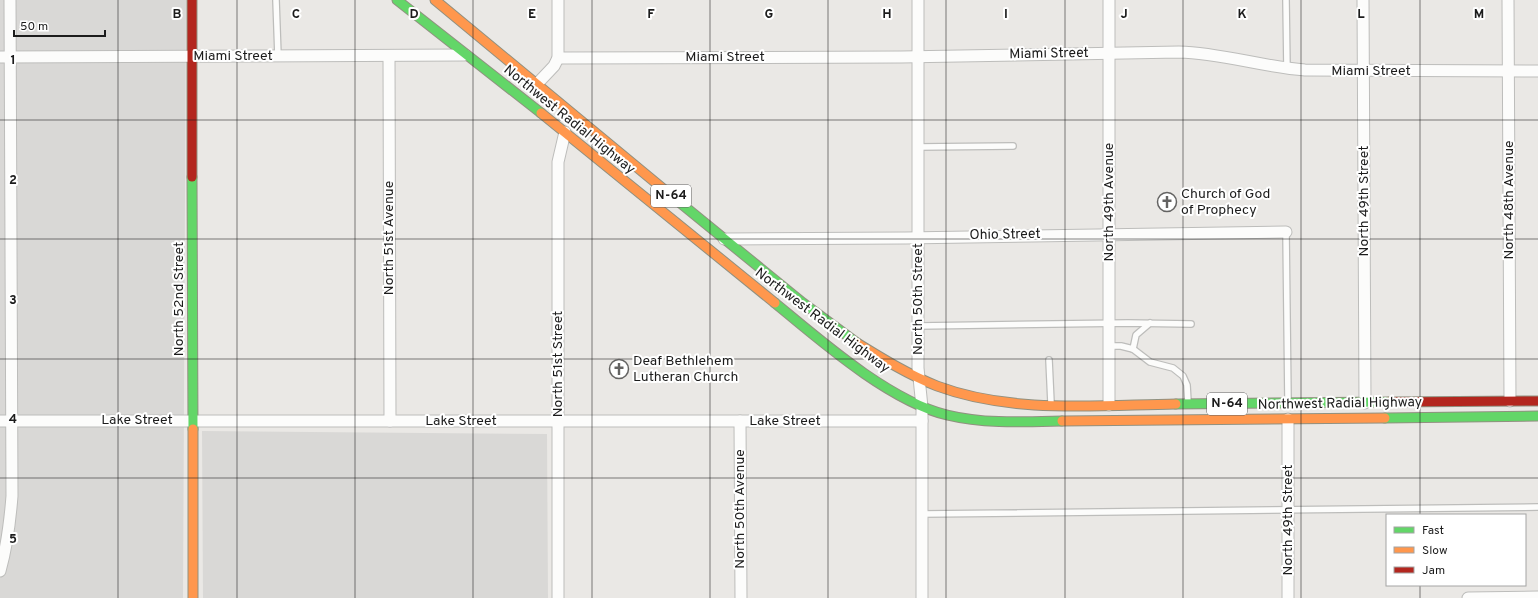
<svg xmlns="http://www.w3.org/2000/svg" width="1538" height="598" font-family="Overpass,sans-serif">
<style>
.residential{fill:#d9d8d6}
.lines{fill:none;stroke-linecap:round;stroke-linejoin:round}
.lane-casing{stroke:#bdbdbb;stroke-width:8}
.street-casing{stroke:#bdbdbb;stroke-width:13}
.fast-casing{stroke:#919180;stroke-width:11}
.slow-casing{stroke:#919180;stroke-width:11}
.jam-casing{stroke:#919180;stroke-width:11}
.lane{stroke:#fcfcfb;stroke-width:5.5}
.street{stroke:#fcfcfb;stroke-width:11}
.fast{stroke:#63d668;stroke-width:9}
.slow{stroke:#ff974d;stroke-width:9}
.jam{stroke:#b3261e;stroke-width:9}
.grid{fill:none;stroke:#1c1c1c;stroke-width:1;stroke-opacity:0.55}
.labels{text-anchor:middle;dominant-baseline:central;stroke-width:4;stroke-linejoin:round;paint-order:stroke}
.shield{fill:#fff;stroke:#606060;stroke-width:1}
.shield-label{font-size:13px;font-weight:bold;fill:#1c1c1c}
.street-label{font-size:14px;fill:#1c1c1c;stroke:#fff}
.poi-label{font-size:14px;fill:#1c1c1c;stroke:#fff;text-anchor:start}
.grid-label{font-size:13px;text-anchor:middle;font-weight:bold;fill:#1c1c1c;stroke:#fff;stroke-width:4;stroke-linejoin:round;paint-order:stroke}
</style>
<rect width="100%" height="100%" fill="#eae8e5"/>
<!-- residential -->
<g class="residential">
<polygon points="0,0 186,0 183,598 0,598"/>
<polygon points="202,431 547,434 548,598 203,598"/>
</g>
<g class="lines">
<!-- lane casing -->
<g class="lane-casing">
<g id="lane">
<polyline points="276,0 278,56"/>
<polyline points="1286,0 1287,69"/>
<polyline points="918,147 1013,146"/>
<polyline points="1286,232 1288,401"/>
<polyline points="918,326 1128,323 1191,324"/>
<polyline points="1109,346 1121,346 1133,349 1150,362 1173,368 1183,376 1187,385 1188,402"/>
<polyline points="1133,349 1136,335 1150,323"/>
<polyline points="1049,360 1051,403"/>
<polyline points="922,514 1538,507"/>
</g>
</g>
<!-- street casing -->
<g class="street-casing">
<g id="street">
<polyline points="918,0 918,368 922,407 922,598"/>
<polyline points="1109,0 1109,405"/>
<polyline points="1363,0 1365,403"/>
<polyline points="1508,0 1510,401"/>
<polyline points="389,56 390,421"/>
<polyline points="0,57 465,55"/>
<path d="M558 58 901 57 1179 52C1222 53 1262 67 1305 70L1538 71"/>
<polyline points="536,85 554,66 558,58 558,0"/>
<polyline points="724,239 905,238 1286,232"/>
<polyline points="1288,419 1288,598"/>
<polyline points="0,421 922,421"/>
<polyline points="740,421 741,598"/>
<path d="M0 571C7 546 10 522 12 496L10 0"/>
<polyline points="558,598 558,162 565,132"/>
<polyline points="1468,598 1538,597"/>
</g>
</g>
<!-- fast casing -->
<g class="fast-casing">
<g id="fast">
<polyline points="397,0 541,113"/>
<polyline points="192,177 193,429"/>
<polyline points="673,197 803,303 857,343"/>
<path d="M775 303C821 341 889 401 947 415 984 424 1023 422 1062 421"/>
<polyline points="1176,404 1389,402"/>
<polyline points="1385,418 1538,416"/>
</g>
</g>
<!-- slow casing -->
<g class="slow-casing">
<g id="slow">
<polyline points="435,0 673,197"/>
<polyline points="541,113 775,303"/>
<path d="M857 343C883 359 909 375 937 386 1012 414 1098 405 1176 404"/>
<polyline points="1062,421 1385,418"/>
<polyline points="193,429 193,598"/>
</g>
</g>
<!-- jam casing -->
<g class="jam-casing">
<g id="jam">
<polyline points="192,0 192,177"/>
<polyline points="1389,402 1538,401"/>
</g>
</g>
<!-- lane -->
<use href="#lane" class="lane"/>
<!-- street -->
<use href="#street" class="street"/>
<!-- fast -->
<use href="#fast" class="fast"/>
<!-- slow -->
<use href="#slow" class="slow"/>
<!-- jam -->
<use href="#jam" class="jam"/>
</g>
<!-- grid -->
<path class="grid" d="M118 0V598M237 0V598M355 0V598M473 0V598M592 0V598M710 0V598M828 0V598M946 0V598M1065 0V598M1183 0V598M1301 0V598M1420 0V515M0 120H1538M0 239H1538M0 359H1538M0 478H1538M1420 585V598"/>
<!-- icons -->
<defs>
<g id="church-ring" transform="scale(1)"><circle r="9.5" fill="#fff" stroke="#646362" stroke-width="1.5"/><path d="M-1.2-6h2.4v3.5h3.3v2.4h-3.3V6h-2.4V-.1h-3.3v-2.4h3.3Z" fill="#646362"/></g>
</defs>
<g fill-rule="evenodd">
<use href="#church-ring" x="1167" y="202"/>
<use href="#church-ring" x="619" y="369"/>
</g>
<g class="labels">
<!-- shield labels -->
<g class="shield">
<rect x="651" y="185" width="40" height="22" rx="3"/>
<rect x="1207" y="393" width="40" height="22" rx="3"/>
</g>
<g class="shield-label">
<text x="671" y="196">N-64</text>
<text x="1227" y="404">N-64</text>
</g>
<!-- street labels -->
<g class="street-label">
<text transform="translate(1049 54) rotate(-1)">Miami Street</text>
<text x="233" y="56">Miami Street</text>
<text x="725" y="57">Miami Street</text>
<text x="1371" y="71">Miami Street</text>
<text transform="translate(569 120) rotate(39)">Northwest Radial Highway</text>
<text transform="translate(1509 200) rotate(-90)">North 48th Avenue</text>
<text transform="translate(1364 201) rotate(-90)">North 49th Street</text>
<text transform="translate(1109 202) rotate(-90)">North 49th Avenue</text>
<text transform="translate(1005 235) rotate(-1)">Ohio Street</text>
<text transform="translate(389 238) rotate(-90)">North 51st Avenue</text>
<text transform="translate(179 299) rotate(-90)">North 52nd Street</text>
<text transform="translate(918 299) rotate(-90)">North 50th Street</text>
<text transform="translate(822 321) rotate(37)">Northwest Radial Highway</text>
<text transform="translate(558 364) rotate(-90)">North 51st Street</text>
<text transform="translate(1340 404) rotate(-1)">Northwest Radial Highway</text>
<text x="137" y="420">Lake Street</text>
<text x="461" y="421">Lake Street</text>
<text x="785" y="421">Lake Street</text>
<text transform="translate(740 509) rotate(-90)">North 50th Avenue</text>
<text transform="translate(1288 520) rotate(-90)">North 49th Street</text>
</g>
<!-- poi labels -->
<g class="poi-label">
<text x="1181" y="194">Church of God<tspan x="1181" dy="16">of Prophecy</tspan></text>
<text x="633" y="361">Deaf Bethlehem<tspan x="633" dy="16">Lutheran Church</tspan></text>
</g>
</g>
<g class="grid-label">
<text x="177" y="18">B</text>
<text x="296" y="18">C</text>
<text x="414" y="18">D</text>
<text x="532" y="18">E</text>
<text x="651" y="18">F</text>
<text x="769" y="18">G</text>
<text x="887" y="18">H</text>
<text x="1006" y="18">I</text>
<text x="1124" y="18">J</text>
<text x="1242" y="18">K</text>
<text x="1361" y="18">L</text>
<text x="1479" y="18">M</text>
<text x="13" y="64">1</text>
<text x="13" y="184">2</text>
<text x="13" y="304">3</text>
<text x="13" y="423">4</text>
<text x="13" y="543">5</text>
</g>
<!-- legend -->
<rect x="1386" y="514" width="140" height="72" fill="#ffffff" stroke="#a4a4a4"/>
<rect x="1394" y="527" width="20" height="6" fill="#63d668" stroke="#a4a4a4"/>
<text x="1422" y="534" font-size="12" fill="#1c1c1c">Fast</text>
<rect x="1394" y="547" width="20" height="6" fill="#ff974d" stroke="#a4a4a4"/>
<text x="1422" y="554" font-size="12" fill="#1c1c1c">Slow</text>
<rect x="1394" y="567" width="20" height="6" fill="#b3261e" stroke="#a4a4a4"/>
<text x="1422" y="574" font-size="12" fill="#1c1c1c">Jam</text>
<!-- scale -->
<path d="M14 30v6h91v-6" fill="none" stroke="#1c1c1c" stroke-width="2"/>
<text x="20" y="30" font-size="12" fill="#1c1c1c" stroke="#ffffff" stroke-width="3" paint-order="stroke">50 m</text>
</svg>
